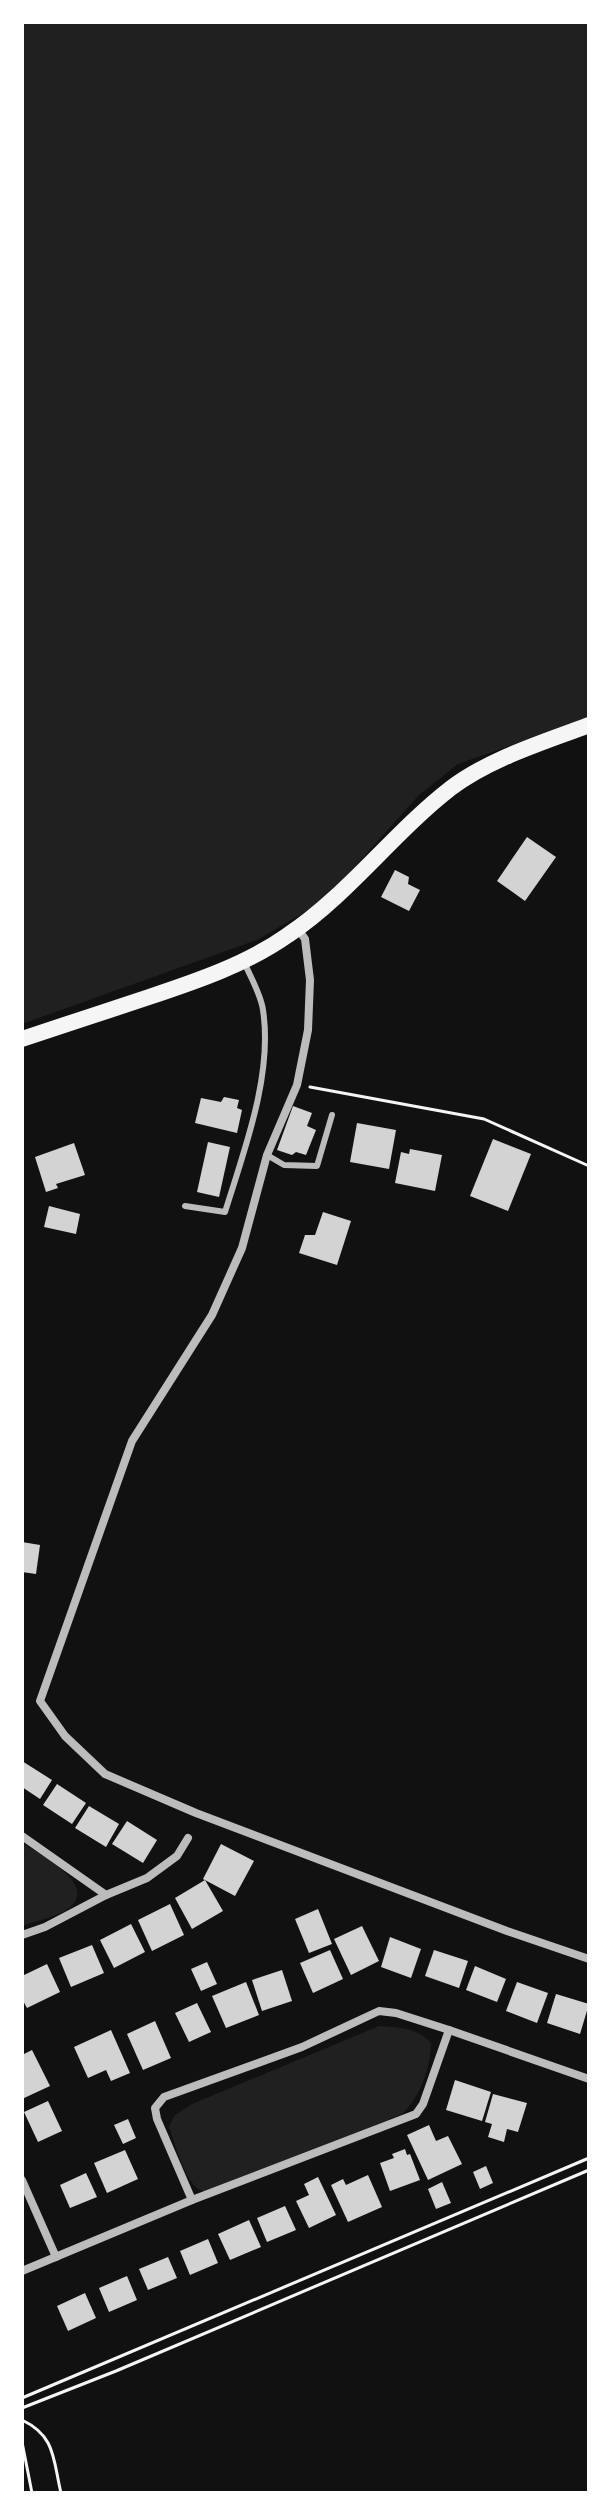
<svg xmlns="http://www.w3.org/2000/svg" width="611" height="2515" font-family="Raleway,sans-serif">
<style>
.green{fill:#202020}
.building{fill:#d3d3d3}
.lines{fill:none;stroke-linecap:round;stroke-linejoin:round}
.path{stroke:#f5f5f5;stroke-width:3}
.service{stroke:#bcbcbc;stroke-width:6}
.minor{stroke:#bcbcbc;stroke-width:8}
.secondary{stroke:#f5f5f5;stroke-width:16}
</style>
<rect width="100%" height="100%" fill="#111"/>
<!-- green -->
<g class="green">
<polygon points="22,22 589,22 589,718 458,764 419,795 324,901 257,940 22,1024"/>
<path d="M22 1843C38 1853 100 1885 69 1908 57 1917 36 1921 22 1926Z"/>
<path d="M379 2026C398 2027 418 2028 431 2043 430 2069 421 2096 402 2114L217 2191C214 2191 205 2191 203 2191 185 2186 174 2141 169 2126L175 2115 192 2104Z"/>
</g>
<!-- building -->
<g class="building">
<polygon points="527,837 556,857 525,901 497,881"/>
<polygon points="395,870 409,877 408,884 420,890 409,911 381,897"/>
<polygon points="224,1097 239,1100 237,1108 242,1110 237,1133 195,1123 201,1098 221,1102"/>
<polygon points="293,1106 312,1113 307,1126 316,1130 306,1155 296,1152 292,1155 277,1150"/>
<polygon points="357,1123 396,1130 389,1169 350,1162"/>
<polygon points="493,1139 531,1154 508,1211 470,1196"/>
<polygon points="208,1142 230,1147 219,1197 197,1192"/>
<polygon points="74,1143 85,1175 56,1184 58,1188 46,1192 35,1157"/>
<polygon points="410,1149 442,1155 435,1191 395,1183 401,1152 409,1154"/>
<polygon points="49,1206 80,1214 76,1234 44,1227"/>
<polygon points="323,1212 351,1221 337,1265 299,1253 305,1235 315,1235"/>
<polygon points="22,1542 40,1545 36,1574 22,1572"/>
<polygon points="22,1761 52,1780 40,1799 22,1787"/>
<polygon points="57,1784 86,1803 72,1824 43,1805"/>
<polygon points="89,1806 119,1824 106,1847 75,1828"/>
<polygon points="127,1821 157,1840 143,1863 112,1844"/>
<polygon points="221,1844 254,1861 235,1896 203,1879"/>
<polygon points="205,1880 223,1911 192,1929 175,1898"/>
<polygon points="170,1904 184,1935 152,1951 138,1920"/>
<polygon points="318,1909 332,1944 309,1953 295,1919"/>
<polygon points="131,1924 145,1952 114,1968 100,1940"/>
<polygon points="362,1926 379,1961 351,1975 334,1939"/>
<polygon points="390,1937 421,1949 411,1978 381,1967"/>
<polygon points="92,1945 104,1973 71,1987 59,1958"/>
<polygon points="330,1950 343,1979 313,1993 300,1963"/>
<polygon points="434,1950 468,1961 459,1988 425,1976"/>
<polygon points="207,1962 217,1984 201,1991 191,1969"/>
<polygon points="47,1964 60,1992 27,2008 22,1999 22,1976"/>
<polygon points="475,1966 506,1979 497,2002 466,1990"/>
<polygon points="282,1970 292,2001 262,2011 252,1980"/>
<polygon points="246,1982 259,2015 226,2028 212,1996"/>
<polygon points="517,1982 548,1993 537,2023 506,2011"/>
<polygon points="556,1994 589,2004 580,2034 547,2023"/>
<polygon points="197,2003 211,2032 189,2042 175,2013"/>
<polygon points="155,2021 171,2058 143,2070 127,2034"/>
<polygon points="111,2030 130,2073 111,2081 106,2070 88,2078 74,2047"/>
<polygon points="32,2050 50,2086 22,2099 22,2055"/>
<polygon points="455,2080 491,2092 482,2121 446,2110"/>
<polygon points="493,2094 527,2103 518,2132 507,2129 504,2142 488,2137 492,2124 485,2122"/>
<polygon points="48,2101 62,2131 38,2142 24,2112"/>
<polygon points="128,2119 136,2138 123,2144 114,2125"/>
<polygon points="429,2125 436,2141 448,2136 462,2164 428,2180 407,2135"/>
<polygon points="405,2149 407,2155 410,2154 420,2180 390,2191 380,2163 394,2158 392,2154"/>
<polygon points="125,2150 138,2179 107,2193 94,2163"/>
<polygon points="486,2166 493,2183 480,2189 473,2172"/>
<polygon points="86,2173 97,2197 70,2208 60,2185"/>
<polygon points="368,2175 382,2207 348,2222 331,2185 343,2179 346,2185"/>
<polygon points="318,2177 336,2215 309,2228 296,2201 309,2195 304,2184"/>
<polygon points="442,2182 451,2203 436,2209 428,2189"/>
<polygon points="285,2206 296,2230 267,2242 257,2218"/>
<polygon points="249,2220 261,2247 230,2260 218,2234"/>
<polygon points="208,2239 218,2263 190,2275 180,2251"/>
<polygon points="168,2257 177,2278 148,2290 139,2269"/>
<polygon points="127,2276 137,2300 109,2312 99,2288"/>
<polygon points="85,2293 96,2318 68,2331 57,2306"/>
</g>
<g class="lines">
<!-- path -->
<g class="path">
<polyline points="310,1087 484,1119 589,1166"/>
<polyline points="22,2398 589,2158"/>
<polyline points="22,2408 116,2371 589,2170"/>
<path d="M22 2420C56 2436 53 2460 61 2493"/>
<polyline points="22,2442 32,2493"/>
</g>
<!-- service -->
<g class="service">
<polyline points="267,1155 284,1165 317,1166 332,1115"/>
<path d="M185 1206 225 1212C244 1151 273 1075 263 1010 261 995 251 978 245 964"/>
</g>
<!-- minor -->
<g class="minor">
<polyline points="298,929 305,939 310,980 308,1030 297,1085 267,1155 242,1248 212,1315 132,1441 40,1701 65,1736 105,1774 196,1813 507,1931 589,1959"/>
<polyline points="22,1836 106,1895"/>
<polyline points="22,1935 45,1927 106,1895 147,1878 177,1856 188,1838"/>
<polyline points="22,2180 56,2257"/>
<polyline points="192,2200 157,2119 155,2108 164,2097 302,2047 379,2011 396,2013 449,2030 589,2079"/>
<polyline points="22,2271 192,2200 416,2114 423,2104 449,2030"/>
</g>
<!-- secondary -->
<path class="secondary" d="M22 1039C64 1025 107 1011 149 997 197 981 247 964 288 935 349 894 393 833 451 788 491 758 542 743 589 725"/>
</g>
<!-- border -->
<rect width="611" height="2515" fill="none" stroke="#ffffff" stroke-width="48"/>
</svg>
